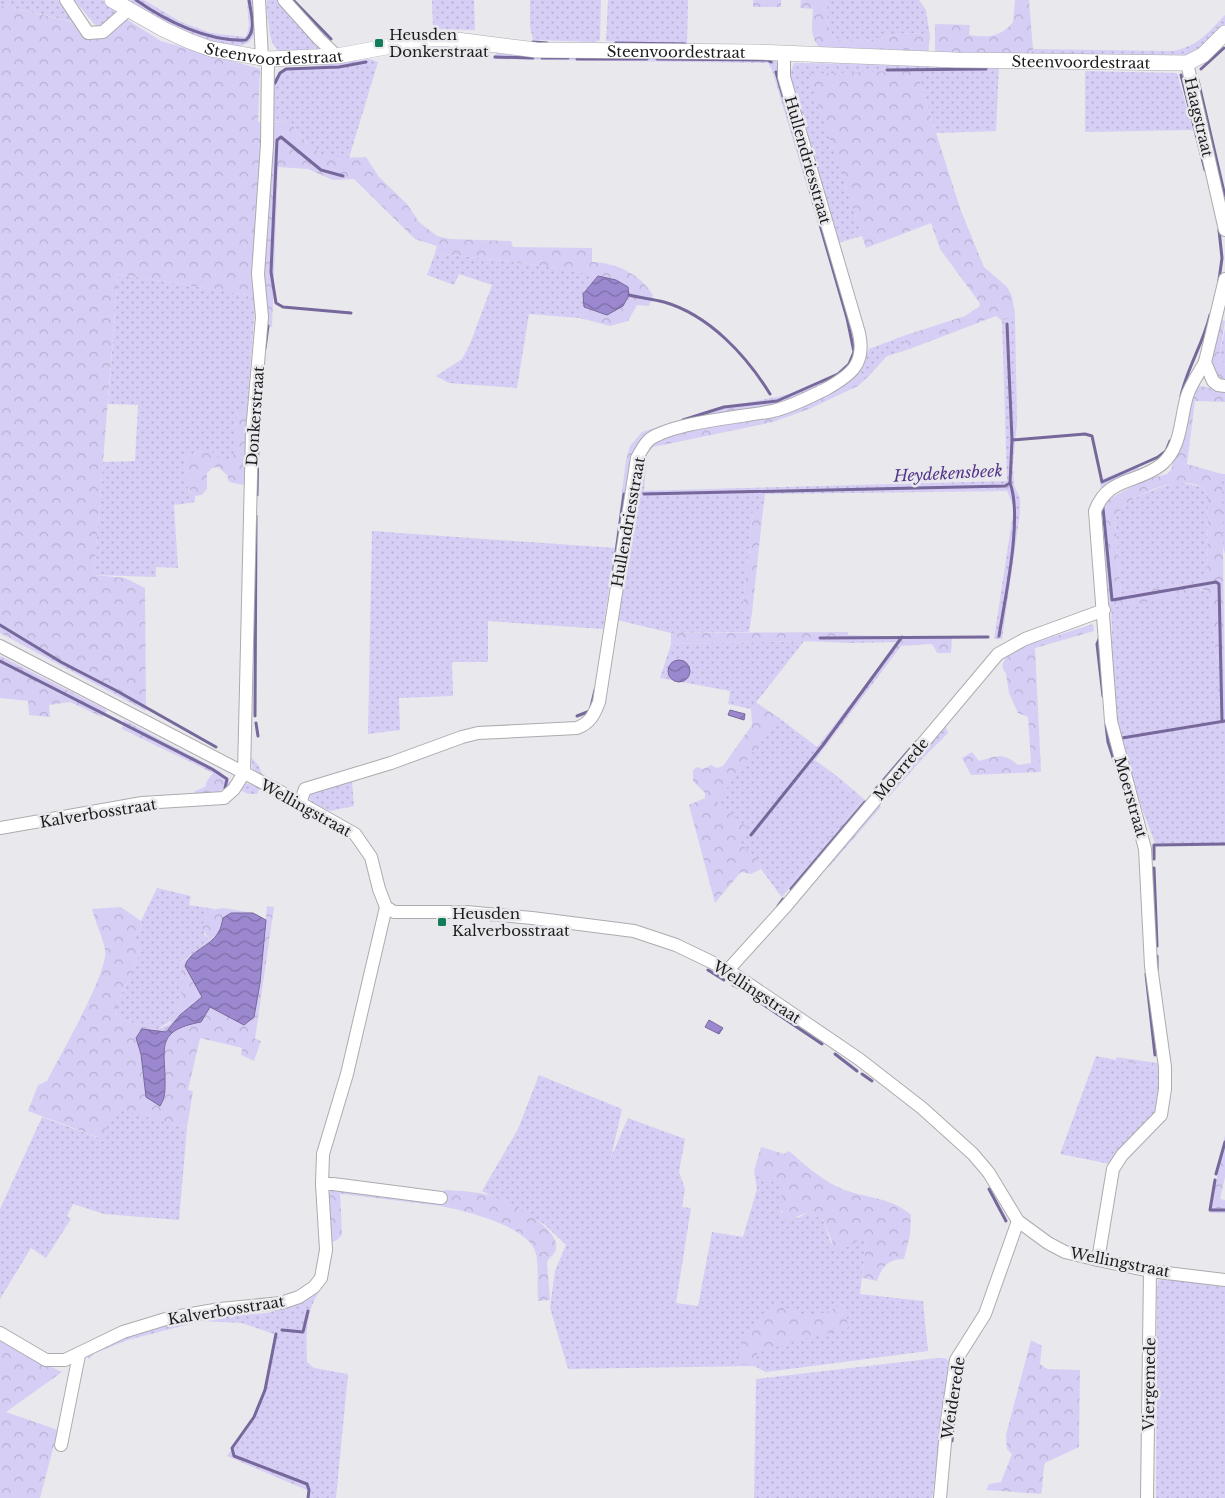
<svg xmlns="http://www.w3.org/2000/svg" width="1225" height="1498" font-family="'Libre Baskerville',serif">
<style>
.grass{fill:url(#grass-dots)}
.forest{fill:url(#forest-crowns)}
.water{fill:url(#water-waves);stroke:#76689a}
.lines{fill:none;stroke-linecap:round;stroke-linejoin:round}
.stream{stroke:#76689a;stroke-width:3}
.minor-casing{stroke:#acabaf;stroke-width:14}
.tertiary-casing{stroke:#acabaf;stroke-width:16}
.minor{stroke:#fff;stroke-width:12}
.tertiary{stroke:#fff;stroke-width:15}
.poi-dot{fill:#127d58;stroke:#e9e8ec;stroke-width:2}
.labels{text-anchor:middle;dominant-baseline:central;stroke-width:5;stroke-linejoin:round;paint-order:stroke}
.poi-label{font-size:15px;fill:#1c1c1d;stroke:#e9e8ec;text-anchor:start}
.street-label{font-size:15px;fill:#1c1c1d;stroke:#e9e8ec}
.water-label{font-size:16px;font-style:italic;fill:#54368b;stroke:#e9e8ec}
</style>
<defs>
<pattern id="grass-dots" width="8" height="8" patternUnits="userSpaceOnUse" patternTransform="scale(1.25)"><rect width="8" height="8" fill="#d7cef5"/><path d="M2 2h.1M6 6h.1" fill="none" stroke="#b8b0d2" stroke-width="1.8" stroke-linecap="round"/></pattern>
<pattern id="forest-crowns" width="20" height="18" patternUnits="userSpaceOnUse" patternTransform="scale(1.25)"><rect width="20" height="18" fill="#d7cef5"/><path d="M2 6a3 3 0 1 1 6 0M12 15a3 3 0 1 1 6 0" fill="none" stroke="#b8b0d2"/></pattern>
<pattern id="water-waves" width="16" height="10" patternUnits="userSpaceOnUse" patternTransform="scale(1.25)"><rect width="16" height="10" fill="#9c88cf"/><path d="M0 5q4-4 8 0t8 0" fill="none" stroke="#7e6ea7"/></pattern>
</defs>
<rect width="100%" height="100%" fill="#e9e8ec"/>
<!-- grass -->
<g class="grass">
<polygon points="0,0 58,0 74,22 0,5"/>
<polygon points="74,0 103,0 123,17 98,28"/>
<path d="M123 0H144L181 22 211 33 246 37 249 26 247 0H253C254 10 258 26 254 35 238 71 145 12 123 0Z"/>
<path d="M267 0H277L322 52C294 53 272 63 269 27 268 19 266 8 267 0Z"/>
<polygon points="432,0 474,0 475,30 433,29"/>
<polygon points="530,0 601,0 600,40 595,42 533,40 530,27"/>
<polygon points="608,0 688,0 687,46 617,46 613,41 606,41"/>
<path d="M828 0H919L926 10 930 37C924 36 917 33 911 33 874 34 819 67 828 0Z"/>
<path d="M1225 15V25L1206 44 1185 56 1031 55 1033 49 1173 51C1198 46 1208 33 1225 15Z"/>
<path d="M498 51 776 59 858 348 844 373 783 404 782 396C800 392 853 373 854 350 854 344 851 336 850 330L772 70 768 63 492 59Z"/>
<path d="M370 59 378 62 349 158C319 160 305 144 290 121H272L274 79 282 70Z"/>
<polygon points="794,63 999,65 996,131 936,133 916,70 809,75 862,236 838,243 789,76"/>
<polygon points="1085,71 1177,73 1193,130 1085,132"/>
<polygon points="435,253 538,265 598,276 583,294 584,307 580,318 529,314 517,388 449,383 436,376 462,359 470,344 492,285 459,274 454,285 427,275"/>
<polygon points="118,274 248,295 255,307 247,410 238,410 234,460 221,460 201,451 187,456 185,461 189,491 195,496 195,502 174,505 178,568 156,567 156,577 94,575 103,462 135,461 138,405 108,404"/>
<polygon points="1015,314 1017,422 1013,465 1014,485 1020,498 1020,513 1002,639 994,639 1014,507 1007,491 765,494 763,510 753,510 742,612 752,613 749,632 671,633 617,620 637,491 1007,481 1002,321"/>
<polygon points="1225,329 1225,365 1219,358"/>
<polygon points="903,336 907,350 887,356 867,378 859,372 869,349"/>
<polygon points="1222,474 1225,474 1225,554 1222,543"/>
<path d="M1179 482 1202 487 1208 495 1207 580 1198 582 1200 590 1209 592 1218 671V696L1221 705H1225V844L1155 843C1143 810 1128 777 1120 742 1111 699 1113 652 1111 608L1186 584 1121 595 1115 520C1122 497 1158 488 1179 482Z"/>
<polygon points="372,531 615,548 603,629 488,621 488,662 452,662 453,696 399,698 400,730 368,734"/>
<polygon points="848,635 908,637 815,760 838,777 836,780 861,801 780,895 761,869 759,861 739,842 716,802 778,717 817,747 899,642 848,643"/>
<polygon points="804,641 751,709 728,704 730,691 660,678 671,644"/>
<polygon points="945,725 948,733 923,758 919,755"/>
<polygon points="251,757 259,766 263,777 253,770"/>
<polygon points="347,781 352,782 354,806 330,811 311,802 309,797 312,791"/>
<polygon points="246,783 260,788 257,794 248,794 240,790"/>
<polygon points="157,888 191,896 189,905 215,909 208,914 204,934 210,941 180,963 183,992 172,1020 156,1030 123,1020 115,1015 118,1002 141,950 133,938 142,928 141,921"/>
<polygon points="1096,1056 1161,1069 1162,1082 1155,1118 1110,1164 1060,1154"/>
<polygon points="539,1075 622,1109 611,1157 628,1118 685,1139 679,1172 685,1189 682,1207 691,1208 676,1303 698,1306 712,1232 743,1237 757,1189 754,1171 778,1184 784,1198 781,1213 798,1218 809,1212 823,1220 831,1243 847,1247 863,1237 866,1243 860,1294 923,1301 928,1351 766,1372 754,1366 568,1369 550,1308 555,1271 566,1245 544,1224 482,1191 518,1129"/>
<polygon points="118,1108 187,1128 179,1220 104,1214 73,1204 67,1216 71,1219 46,1258 31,1248 0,1299 0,1209 42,1117 99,1138"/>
<polygon points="326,1189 442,1202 441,1206 326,1192"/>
<polygon points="1161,1278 1225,1287 1225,1498 1156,1498 1157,1290 1158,1281"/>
<path d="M317 1289 320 1290C305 1313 306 1335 307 1362L314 1368 348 1374 336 1498H307L309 1491 227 1456 249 1426 269 1376 274 1334 242 1323 201 1321 128 1340 95 1353 89 1359 87 1356C112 1334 179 1317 212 1314 230 1312 248 1316 266 1313 285 1310 301 1298 317 1289Z"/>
<polygon points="937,1358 945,1358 951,1363 938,1471 935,1476 932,1498 754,1498 756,1379"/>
</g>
<!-- forest -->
<g class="forest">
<rect x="753" y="0" width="28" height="7"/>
<path d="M801 0H828C819 67 874 34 911 33 917 33 924 36 930 37L928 53 823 50C809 40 812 25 813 9L800 8Z"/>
<path d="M1015 0H1029L1033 49 1031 55 935 54V24L970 25 969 35C988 38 1001 37 1013 22Z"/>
<path d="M0 5 98 28 123 17 161 41 260 69 258 122 290 121C312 156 326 159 366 157L379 177 407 204 419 222 437 236 450 239 511 241 513 247 592 248V262C617 263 640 274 653 295L649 306 637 305 628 321 610 326 580 318 584 307 596 312 616 280 538 265 435 253 437 246 415 239 354 179 333 180 308 169 278 167 272 327 265 326 266 308 248 307V295L118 274 94 575 125 578 145 588 146 711 0 633Z"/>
<polygon points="916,70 961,211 984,267 1007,287 1012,296 1015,314 1002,321 996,316 907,350 903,336 965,316 980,306 979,302 940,249 931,223 866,248 808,74"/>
<path d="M1222 320 1225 321 1219 358 1225 365V384C1202 364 1214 345 1222 320Z"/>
<polygon points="859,372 867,378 858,386 809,409 773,422 653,447 647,454 644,491 637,491 641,462 650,444 672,435 722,425 827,394 848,382"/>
<path d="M1200 386 1225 391V402L1195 401 1187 464 1222 474 1225 705H1221L1218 696V671L1209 592 1197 588V582L1207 580 1208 495 1202 487C1195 484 1187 482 1178 483 1158 485 1121 499 1115 520L1121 594 1186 584 1189 588V595L1111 608 1108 603 1102 503 1144 480 1167 474 1171 470 1191 394Z"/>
<polygon points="782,396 783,404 645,439 620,549 615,548 626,460 630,446 642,432 713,409"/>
<path d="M238 410H247L244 485 229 482 227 475 218 467 212 468 207 473V489L202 495 195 496C184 487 182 469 187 456L201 451H211L221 460 233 459Z"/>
<polygon points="1137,465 1140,471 1101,488 1100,481 1103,479"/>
<polygon points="753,510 763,510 752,613 742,612"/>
<path d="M1093 624 1094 631 1035 648 1041 772 971 775 962 758 972 752 979 761C996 756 1003 752 1018 765L1031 763 1028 717 1018 713 1009 693 1006 674 1002 667 1005 658 1030 644Z"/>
<polygon points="848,632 848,643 804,641 671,644 671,633"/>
<polygon points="908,637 952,638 951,653 937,653 933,645 930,644 900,646"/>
<polygon points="0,656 107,710 102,717 70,702 49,705 50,717 29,715 28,701 0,698"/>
<polygon points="755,702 778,717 717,802 749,829 739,842 759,861 761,869 751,874 741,872 715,903 689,805 705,798 705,793 693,781 693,770 697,767 703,769 711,765 717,768 723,766 752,725 751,709"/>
<polygon points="124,720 221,772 230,782 229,786 214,794 194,796 195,791 205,787 207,781 213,773 122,729"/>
<polygon points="919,755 923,758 888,798 885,795"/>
<polygon points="838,777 865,800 782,897 780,895 861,801 836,780"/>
<polygon points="877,804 881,807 829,867 826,865"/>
<path d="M267 906 274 907 255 1039 261 1041 254 1061 241 1055 242 1048 200 1038 188 1090 193 1091 187 1128 118 1109 100 1138 28 1111 38 1085 47 1081C59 1057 109 972 105 950 103 937 95 922 92 909L121 907 141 921 142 928 133 938 140 943 141 950 118 1002 115 1015 123 1020 156 1030 170 1024 183 992 180 963 198 952 187 960 188 970 202 997 180 1015 165 1032 136 1038 141 1054 146 1097 162 1103C173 1063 143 1033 201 1022L210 1007 216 1008 223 1015 254 1017 260 983Z"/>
<path d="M224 908 253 913H231L223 918 219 932 210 941 202 928C204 915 210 909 224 908Z"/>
<polygon points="1116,1057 1157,1063 1161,1069 1116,1060"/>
<polygon points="1225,1135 1225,1177 1220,1199 1225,1200 1225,1213 1210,1213"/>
<path d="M761 1147 784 1154 789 1151C803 1163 819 1178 836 1186 861 1199 889 1195 911 1215L910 1235 904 1259C888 1259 882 1267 877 1281L862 1278 866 1243 863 1238 847 1247 835 1249 823 1220 809 1212 785 1221C779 1208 785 1200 778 1185L754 1171Z"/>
<path d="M444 1190C461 1191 478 1191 494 1197 510 1203 561 1228 556 1249 555 1254 549 1258 547 1262L550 1300 538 1301C537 1286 539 1268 536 1254 530 1226 465 1211 441 1206Z"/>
<polygon points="326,1192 340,1193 342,1235 337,1240 329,1243"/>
<path d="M845 1303 848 1328 758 1351 754 1365H742C741 1358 739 1348 742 1342 747 1330 765 1306 780 1306 787 1307 794 1312 802 1314 818 1317 831 1311 845 1303Z"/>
<polygon points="0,1339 28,1356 62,1372 6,1412 58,1430 40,1498 0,1498"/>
<path d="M1031 1340 1042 1346 1040 1364 1047 1369 1080 1370 1079 1447 1045 1463C1042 1473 1044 1483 1041 1494L986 1490 989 1484 1001 1482 1012 1454 1007 1449 1006 1435Z"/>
</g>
<!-- water -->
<g class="water">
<polygon points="598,276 616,280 628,287 629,295 623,306 607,315 584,307 583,294"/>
<circle cx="679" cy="671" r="11"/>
<polygon points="730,710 745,714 744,720 728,715"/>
<path d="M231 913H253L266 920 260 983 254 1017 244 1025 210 1007 201 1022C153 1031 166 1049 165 1087 165 1094 164 1100 160 1106L146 1097 141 1054 136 1038 142 1029 166 1032 180 1015 202 997 185 966C189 951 211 946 218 933 221 929 222 922 223 918Z"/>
<polygon points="709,1020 723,1028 719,1034 705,1027"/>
</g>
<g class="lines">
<!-- stream -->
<g class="stream">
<path d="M136 0C166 21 208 42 246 40 257 30 251 14 249 0"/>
<polyline points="293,0 331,39"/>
<polyline points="533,42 547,43"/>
<polyline points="616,43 685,44"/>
<polyline points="471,49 480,51"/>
<polyline points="495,57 533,58"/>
<polyline points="542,58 568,58"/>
<polyline points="577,59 647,59"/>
<polyline points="657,59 768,60 771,62"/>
<polyline points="1201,69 1224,48"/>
<polyline points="887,70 986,69"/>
<polyline points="1181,75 1205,170"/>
<polyline points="1198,80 1225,196"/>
<polyline points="275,83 280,73 286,69 339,67 366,62"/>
<polyline points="343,176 321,170 281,137 277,140 271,272 276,303 283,307 351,313"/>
<polyline points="1219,280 1222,258 1219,230"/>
<path d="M629 295C641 298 652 299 664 302 709 315 746 355 770 394"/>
<polyline points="1007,324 1012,440"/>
<polyline points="265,348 268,326"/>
<path d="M1181 396C1187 368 1203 344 1210 315"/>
<polyline points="683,420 724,407 777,401 838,374 849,364 854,352 847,318 776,72"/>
<polyline points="644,494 1005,486 1010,483 1012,440 1085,434 1092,436 1102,482 1158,457 1166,451 1170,441"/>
<polyline points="257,495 258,441"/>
<polyline points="1103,508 1112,600 1216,582 1219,584 1222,721"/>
<polyline points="613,574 624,494"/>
<polyline points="0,625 61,662 117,691 216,747"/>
<path d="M999 636C1005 598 1023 517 1010 483"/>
<polyline points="820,638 988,637"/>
<polyline points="1099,639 1097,644 1103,696"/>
<polyline points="0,661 212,769 227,779 225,788"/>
<polyline points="255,716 256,516"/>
<polyline points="577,716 590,711 595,690"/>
<polyline points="256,723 258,736"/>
<polyline points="1106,725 1108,742 1121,782"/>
<polyline points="1122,738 1225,721"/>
<polyline points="875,790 916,742"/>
<polyline points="751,835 823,745 902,637"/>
<polyline points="1154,859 1154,845 1225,844"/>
<polyline points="1154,868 1157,946"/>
<polyline points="791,889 865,802"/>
<polyline points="778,906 783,899"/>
<polyline points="1157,956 1157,970"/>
<polyline points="708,970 724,980"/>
<polyline points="1146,974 1155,1055"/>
<polyline points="733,985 737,987"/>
<polyline points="743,990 748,993"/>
<polyline points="761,1003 822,1044"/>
<polyline points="835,1054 857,1071"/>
<polyline points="862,1074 872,1081"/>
<polyline points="1216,1174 1225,1142"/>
<polyline points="1215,1180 1210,1210 1225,1210"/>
<polyline points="989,1189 1006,1221"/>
<polyline points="282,1330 303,1332 308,1311"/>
<polyline points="276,1334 265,1390 254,1417 232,1448 234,1456 307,1484 309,1490 308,1498"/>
<polyline points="952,1441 954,1414"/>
</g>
<!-- minor casing -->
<g class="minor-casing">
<g id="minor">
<polyline points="66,0 88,33 103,32 128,10"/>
<polyline points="259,0 262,58"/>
<polyline points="284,0 319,39 337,56"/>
<polyline points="1187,63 1225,230"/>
<polyline points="1225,279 1205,362 1213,381 1218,385 1225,386"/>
<polyline points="0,646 279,791 355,834 371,857 379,889 386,907 394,912 466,912 532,918 634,931 676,945 728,970 859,1059 922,1108 973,1154 989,1173 1018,1221 1048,1243 1065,1252 1098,1260 1150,1271 1225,1280"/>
<path d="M300 803 305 789 391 763 462 737 478 733 577 728C590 723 594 715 599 702L637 458C641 451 644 444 650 439 676 422 741 417 773 411 791 407 809 397 826 389 851 375 866 364 859 333L784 77V54"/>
<polyline points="0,828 142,803 224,798 234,789 244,773 252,432 262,317 258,274 267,145 268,59"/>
<polyline points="728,970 786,906 998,654 1025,639 1104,610"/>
<polyline points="322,1184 333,1184 441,1198"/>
<path d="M1098 1260 1113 1169 1122 1155 1161 1115 1165 1089V1067L1151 966 1145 849 1111 721 1095 511C1108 476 1138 484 1162 464 1182 447 1180 419 1187 396 1191 384 1199 373 1205 362"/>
<polyline points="0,1333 46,1360 65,1360 123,1332 169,1318 220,1309 281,1303 299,1297 314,1287 321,1278 326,1250 322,1184 323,1154 347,1074 386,907"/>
<polyline points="61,1445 79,1355"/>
<polyline points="940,1498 947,1420 956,1360 985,1314 1018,1221"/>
<polyline points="1147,1498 1150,1271"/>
</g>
</g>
<!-- tertiary casing -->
<g class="tertiary-casing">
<g id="tertiary">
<path id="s1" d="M112 0 163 29 189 41 211 49 268 59 337 56 429 39H449L536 50 755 52 956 60 1187 63 1203 55 1225 33"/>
</g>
</g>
<!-- minor -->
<use href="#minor" class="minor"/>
<!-- tertiary -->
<use href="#tertiary" class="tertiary"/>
</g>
<!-- markers -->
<g class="poi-dot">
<rect x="374" y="38" width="10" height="10" rx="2.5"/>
<rect x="437" y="917" width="10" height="10" rx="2.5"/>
</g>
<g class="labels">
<!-- poi labels -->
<g class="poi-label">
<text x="389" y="34">Heusden<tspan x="389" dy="17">Donkerstraat</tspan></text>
<text x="452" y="913">Heusden<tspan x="452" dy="17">Kalverbosstraat</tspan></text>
</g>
<!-- street labels -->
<g class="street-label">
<text stroke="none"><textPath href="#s1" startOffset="174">Steenvoordestraat</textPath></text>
<text stroke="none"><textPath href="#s1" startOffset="579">Steenvoordestraat</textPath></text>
<text stroke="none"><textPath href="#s1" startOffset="984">Steenvoordestraat</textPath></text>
<text transform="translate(1199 117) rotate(77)">Haagstraat</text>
<text transform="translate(808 160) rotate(74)">Hullendriesstraat</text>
<text transform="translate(255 416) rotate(-86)">Donkerstraat</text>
<text transform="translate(628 522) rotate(-80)">Hullendriesstraat</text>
<text transform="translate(901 769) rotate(-50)">Moerrede</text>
<text transform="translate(1131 797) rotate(74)">Moerstraat</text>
<text transform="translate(306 808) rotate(29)">Wellingstraat</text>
<text transform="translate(98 813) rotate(-9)">Kalverbosstraat</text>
<text transform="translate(757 992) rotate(33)">Wellingstraat</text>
<text transform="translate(1120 1262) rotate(11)">Wellingstraat</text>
<text transform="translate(226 1310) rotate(-9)">Kalverbosstraat</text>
<text transform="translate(1149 1384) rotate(-89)">Viergemede</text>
<text transform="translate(953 1398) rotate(-81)">Weiderede</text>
</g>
<!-- water labels -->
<g class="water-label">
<text transform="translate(948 473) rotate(-3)">Heydekensbeek</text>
</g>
</g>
</svg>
